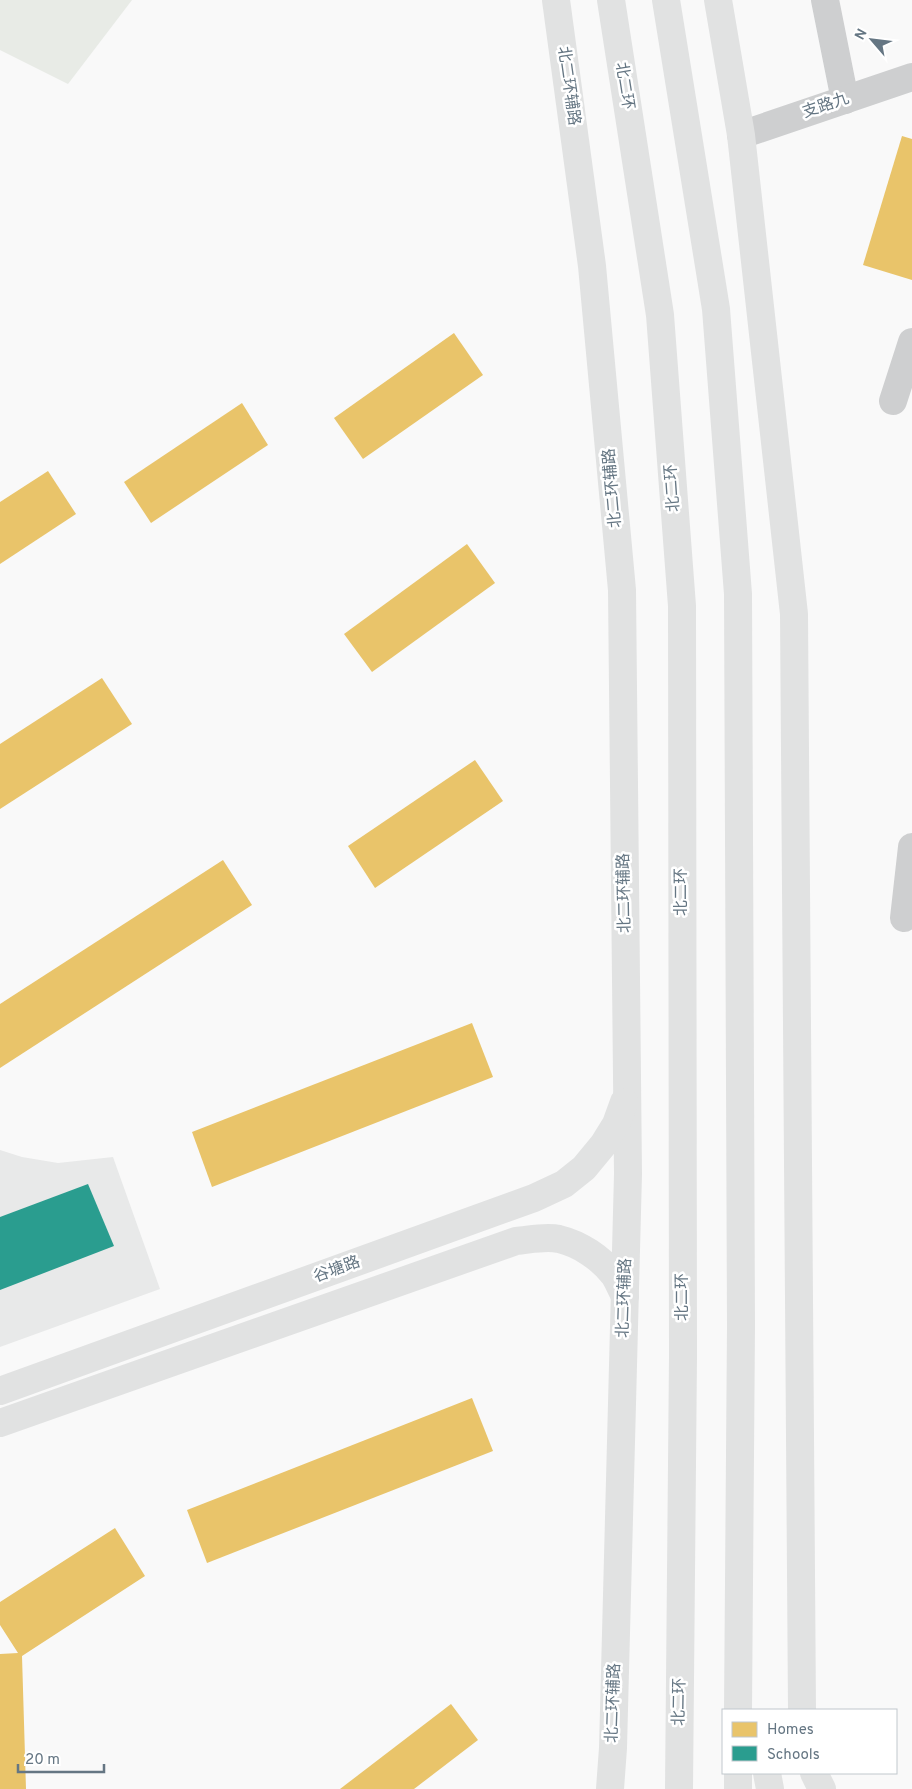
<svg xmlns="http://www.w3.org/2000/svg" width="912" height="1789" font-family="Overpass,'Noto Sans SC',sans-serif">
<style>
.built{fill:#e8e9e9}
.green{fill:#e8ebe6}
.homes{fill:#e9c46a}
.schools{fill:#2a9d8f}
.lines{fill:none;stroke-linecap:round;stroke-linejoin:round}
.street{stroke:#cecfd0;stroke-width:28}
.secondary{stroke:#e1e2e2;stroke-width:28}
.highway{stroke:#e1e2e2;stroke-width:28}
.labels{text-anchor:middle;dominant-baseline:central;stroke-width:5;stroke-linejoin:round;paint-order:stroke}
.street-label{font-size:16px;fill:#657683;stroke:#fff}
</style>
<rect width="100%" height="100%" fill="#f9f9f9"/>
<!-- built -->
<polygon class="built" points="0,1150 22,1157 58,1163 113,1157 160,1289 0,1347"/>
<!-- green -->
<polygon class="green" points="0,0 132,0 68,84 0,50"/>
<!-- homes -->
<g class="homes">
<polygon points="902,136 912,139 912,280 863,265"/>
<polygon points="454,333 483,375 363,459 334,418"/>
<polygon points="242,403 268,445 151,523 124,482"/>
<polygon points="48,471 76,514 0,564 0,502"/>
<polygon points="467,544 495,583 372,672 344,634"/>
<polygon points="102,678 132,724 0,809 0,744"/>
<polygon points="475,760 503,801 375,888 348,846"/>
<polygon points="223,860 252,905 0,1068 0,1004"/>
<polygon points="472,1023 493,1077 212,1187 192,1132"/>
<polygon points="472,1398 493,1451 207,1563 187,1510"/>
<polygon points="115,1528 145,1576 22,1656 26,1789 0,1789 0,1654 18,1653 0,1625 0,1602"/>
<polygon points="451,1704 478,1740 414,1789 340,1789"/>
</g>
<!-- schools -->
<polygon class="schools" points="88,1184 114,1246 0,1290 0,1217"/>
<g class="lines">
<!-- street -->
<g class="street">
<polyline points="825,0 845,100"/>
<polyline points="741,135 912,77"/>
<polyline points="893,401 912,342"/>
<polyline points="904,918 912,847"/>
</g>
<!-- secondary -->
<g class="secondary">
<polyline points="556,0 592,266 622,590 628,1174 613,1748 610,1789"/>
<polyline points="718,0 741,135 794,614 802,1710"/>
<polyline points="0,1391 534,1198 564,1184 584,1168 603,1145 616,1124 624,1102"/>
<path d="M0 1423 516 1241C529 1240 545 1236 559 1239 580 1244 601 1258 614 1275 618 1281 621 1289 625 1296"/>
<polyline points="814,1773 822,1789"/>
</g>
<!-- highway -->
<g class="highway">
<polyline points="611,0 660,315 682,606 683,1356 679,1789"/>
<polyline points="666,0 716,309 738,594 741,1326 738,1710"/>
<polyline points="767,1773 770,1789"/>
<polyline points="738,1789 738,1773"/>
</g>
</g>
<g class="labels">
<!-- street labels -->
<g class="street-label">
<text transform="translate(568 86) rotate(82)">北二环辅路</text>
<text transform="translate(624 86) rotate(81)">北二环</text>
<text transform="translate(826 106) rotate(-19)">支路九</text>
<text transform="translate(613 488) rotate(-95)">北二环辅路</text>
<text transform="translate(673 488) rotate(-94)">北二环</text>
<text transform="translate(682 892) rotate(-90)">北二环</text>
<text transform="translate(625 893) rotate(-91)">北二环辅路</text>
<text transform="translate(337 1270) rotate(-20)">谷塘路</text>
<text transform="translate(683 1297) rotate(-90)">北二环</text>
<text transform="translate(625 1298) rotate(-88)">北二环辅路</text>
<text transform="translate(680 1702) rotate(-89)">北二环</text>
<text transform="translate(614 1703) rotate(-88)">北二环辅路</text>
</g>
</g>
<!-- legend -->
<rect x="722" y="1709" width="175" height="65" fill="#ffffff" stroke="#c1c8cd"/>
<rect x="732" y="1722" width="25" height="15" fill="#e9c46a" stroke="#c1c8cd"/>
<text x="767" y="1734" font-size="15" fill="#657683">Homes</text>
<rect x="732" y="1746" width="25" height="15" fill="#2a9d8f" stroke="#c1c8cd"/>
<text x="767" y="1759" font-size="15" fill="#657683">Schools</text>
<!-- north arrow -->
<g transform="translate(872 40) rotate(298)" stroke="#ffffff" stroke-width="4" paint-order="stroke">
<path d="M0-4L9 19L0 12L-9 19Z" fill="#657683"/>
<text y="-8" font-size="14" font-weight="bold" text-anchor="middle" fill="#657683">N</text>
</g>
<!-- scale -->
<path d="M18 1764v8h86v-8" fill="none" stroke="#657683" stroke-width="2.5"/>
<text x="25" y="1764" font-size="15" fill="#657683" stroke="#ffffff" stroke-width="4" paint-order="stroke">20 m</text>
</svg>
